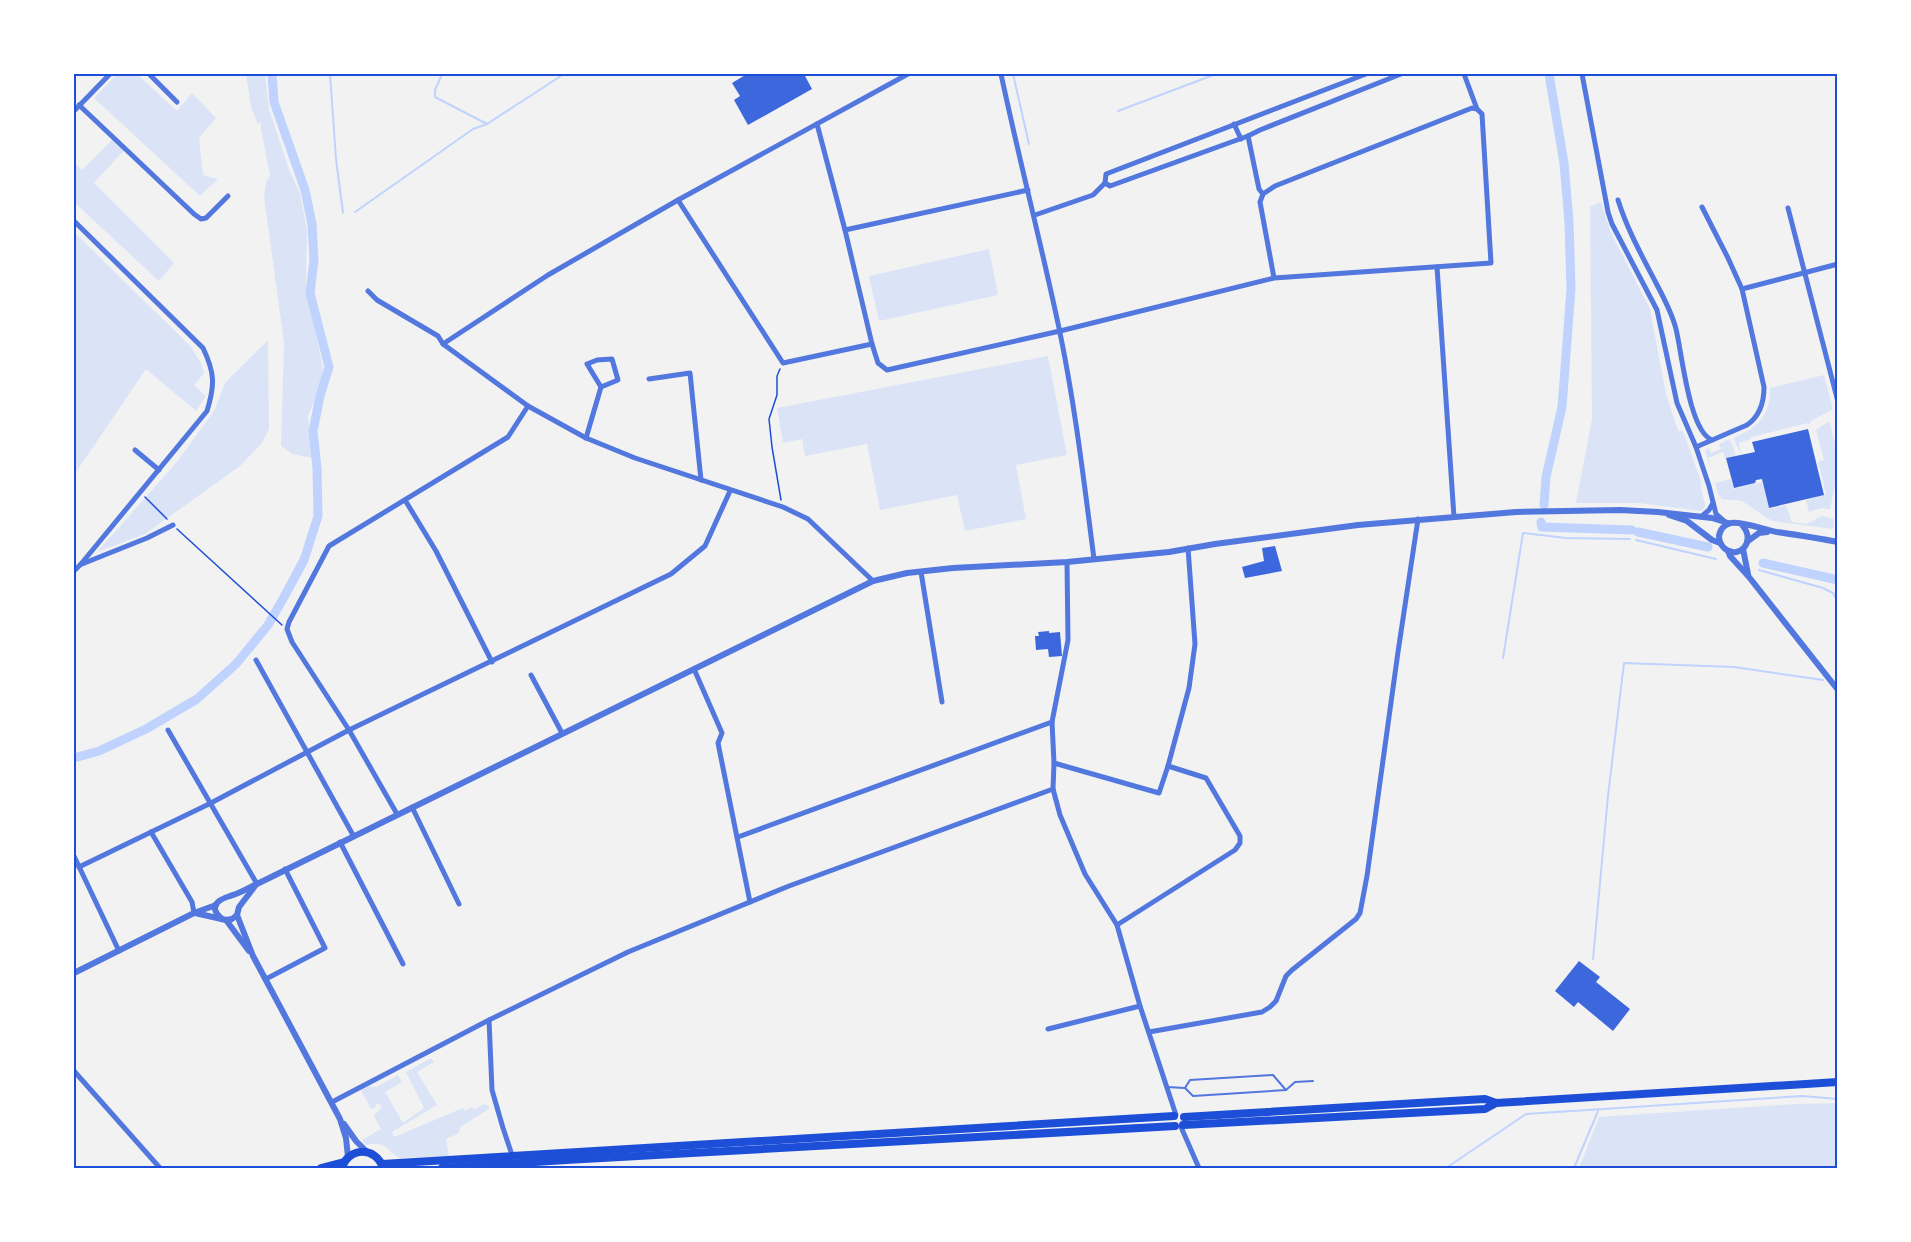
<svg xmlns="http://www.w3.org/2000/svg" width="1911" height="1242" font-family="Inter,sans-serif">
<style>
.green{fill:#dbe4f7}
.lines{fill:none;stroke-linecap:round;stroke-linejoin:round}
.stream{stroke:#bfd3fe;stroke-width:2}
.canal{stroke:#bfd3fe;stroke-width:9}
.building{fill:#3d67dc}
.path{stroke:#1d4ed8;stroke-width:1.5}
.service{stroke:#5277de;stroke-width:2}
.minor{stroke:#5277de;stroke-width:5}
.tertiary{stroke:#5277de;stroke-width:6}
.secondary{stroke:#1d4ed8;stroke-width:8}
.neatline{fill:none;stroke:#1d4ed8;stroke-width:2}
</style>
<rect width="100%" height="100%" fill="#f2f2f2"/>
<!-- green -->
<g class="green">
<polygon points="117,74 137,74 177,111 192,93 216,118 199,138 203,175 218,179 200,196 94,98"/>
<polygon points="246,74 265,74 269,109 290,172 300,193 307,231 306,284 323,369 322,382 308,416 312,458 292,454 281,446 284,343 264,197 266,182 270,176 261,129 261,122 258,125 251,107"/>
<polygon points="114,138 126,148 94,183 174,263 159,281 74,202 74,162 82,170"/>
<polygon points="1601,202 1611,233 1650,309 1666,394 1678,431 1683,431 1702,484 1700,485 1705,504 1705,507 1701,511 1639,503 1576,503 1592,419 1590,207"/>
<polygon points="74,232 190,346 201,363 204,373 194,385 206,396 196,411 146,369 74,475"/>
<polygon points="989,249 998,295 879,321 869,276"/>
<polygon points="268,340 269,429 262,443 240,466 145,534 97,552 176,463 214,411 225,383"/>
<polygon points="1048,356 1067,455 1016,465 1026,519 965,531 957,495 880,510 867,444 805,456 802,439 783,443 777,408"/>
<path d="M1824 375 1833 409 1811 421 1809 425 1808 423 1751 437V439L1739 443 1741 454 1733 438C1757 428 1771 416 1770 388Z"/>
<polygon points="1829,421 1838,454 1837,474 1830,510 1822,508 1809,512 1806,500 1826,494 1818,462 1824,460 1816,430"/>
<polygon points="1730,439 1736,455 1725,458 1723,452 1708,458 1710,465 1709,465 1705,450 1709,448 1711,453 1721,449 1719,444"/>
<polygon points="1730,479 1734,489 1762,482 1769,509 1786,505 1792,522 1806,524 1822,516 1834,519 1833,529 1772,521 1742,501 1722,499 1718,494 1715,483"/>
<path d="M431 1058 434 1062 417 1072 437 1105 392 1132 394 1137 463 1108 465 1111 472 1107 474 1110 484 1104 489 1106V1109L460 1127 459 1133 446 1139 449 1156 400 1158C385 1151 389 1140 365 1145L362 1140 381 1129 374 1116 382 1107 378 1103 375 1105 376 1107 371 1109 361 1090 369 1086 376 1087 398 1075 402 1082 385 1092 403 1123 424 1108 406 1072Z"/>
<polygon points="1837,1103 1837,1168 1579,1168 1599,1117 1796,1104"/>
</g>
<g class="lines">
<!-- stream -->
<g class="stream">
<polyline points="330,74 336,159 343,213"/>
<polyline points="442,74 435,90 435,97 487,124"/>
<polyline points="1013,74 1029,144"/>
<polyline points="1118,111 1216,74"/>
<polyline points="355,212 473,129 487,124 564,74"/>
<polyline points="1636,540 1716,559"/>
<polyline points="1759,570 1823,588 1833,593 1838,602"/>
<polyline points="1503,658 1523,533 1566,538 1630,539"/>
<polyline points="1593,959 1608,796 1624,663 1734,667 1823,680"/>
<polyline points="1446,1168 1526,1114 1802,1096 1838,1099"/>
<polyline points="1574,1168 1598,1111"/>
</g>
<!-- canal -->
<g class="canal">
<polyline points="1544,505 1546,477 1562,407 1571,289 1569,222 1564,163 1549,74"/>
<polyline points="1541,522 1542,527 1632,530"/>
<polyline points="1638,532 1708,547"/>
<polyline points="1763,563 1838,580"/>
<polyline points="74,758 99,751 146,729 197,699 236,664 268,625 283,599 304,560 318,516 317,468 313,431 320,396 329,367 310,293 314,260 312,224 305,190 274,102 272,74"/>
</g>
</g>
<!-- building -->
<g class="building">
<polygon points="747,74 804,74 812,89 748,125 734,100 740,96 732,83"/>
<polygon points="1808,429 1824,495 1769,508 1762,479 1756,480 1755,483 1734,488 1726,458 1755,452 1752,442"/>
<polygon points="1275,546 1282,571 1245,578 1242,567 1264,561 1262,548"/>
<polygon points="1049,631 1049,633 1060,632 1062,656 1049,657 1048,649 1036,650 1035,636 1039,636 1038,632"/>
<polygon points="1579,961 1600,977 1596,982 1630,1009 1613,1031 1578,1002 1574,1007 1555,991"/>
</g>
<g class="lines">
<!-- path -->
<g class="path">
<polyline points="780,369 777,376 777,395 769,419 772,447 781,500"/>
<polyline points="145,497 167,519"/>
<polyline points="177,529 282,625"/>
</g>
<!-- service -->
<g class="service">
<polyline points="1167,1087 1185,1088 1190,1080 1273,1075 1285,1089"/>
<polyline points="1185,1088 1193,1096 1286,1090 1295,1082 1313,1081"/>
</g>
<!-- minor -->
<g class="minor">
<polyline points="149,74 177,102"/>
<path d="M1001 74C1019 159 1041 243 1059 328 1075 404 1084 482 1094 559"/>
<polyline points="1366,74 1106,174 1105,183 1110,186 1248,136 1260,130 1401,74"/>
<polyline points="1464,74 1477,109"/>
<polyline points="1582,74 1608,212 1612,224 1657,310 1677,403 1696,447 1709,486 1716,514 1724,521"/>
<polyline points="79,105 194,214 201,219 206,218 228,196"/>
<polyline points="74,111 110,74"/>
<polyline points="817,124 845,230 872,344 878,363 887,370 1060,331 1274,278 1491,263 1482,114 1477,109 1472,108 1275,186 1263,194 1260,202 1274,278"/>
<polyline points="1234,124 1241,139"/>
<polyline points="1248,136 1259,189 1263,194"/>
<polyline points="678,200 783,363 872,344"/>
<path d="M1618 200C1627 229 1642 256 1656 283 1664 298 1672 313 1676 329 1682 353 1689 431 1712 440"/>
<polyline points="1788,208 1838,402"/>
<polyline points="1035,215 1093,195 1105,183"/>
<path d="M74 221 203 348C215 373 215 385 207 411L81 564 74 571"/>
<polyline points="845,230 1028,190"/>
<polyline points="1437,267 1454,517"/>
<polyline points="1742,289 1838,264"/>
<polyline points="368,291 377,300 438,336 443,344 528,406 586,438 635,458 783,507 808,519 873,581"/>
<polyline points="443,344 548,275 678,200 908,74"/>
<polygon points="612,359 618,380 601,387 587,364 597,360"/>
<polyline points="649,379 690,373 701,480"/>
<polyline points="586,438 601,387"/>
<path d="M1696 447 1747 425C1760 416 1764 403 1764 387L1742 289 1728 258 1702 207"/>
<polyline points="135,450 159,470"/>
<polyline points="405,500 436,551 492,662"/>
<polyline points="1702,516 1709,510 1713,503"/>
<polyline points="1067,562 1068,640 1052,722 1054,763 1053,789 1060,815 1085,874 1117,925 1140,1006 1176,1115"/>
<polyline points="82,564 147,538 173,525"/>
<polyline points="921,572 942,702"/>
<polyline points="256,660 353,835"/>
<polyline points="694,669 722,733 718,743 750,902"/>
<polyline points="531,675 562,733"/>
<polyline points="168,730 257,884"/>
<polyline points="1054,763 1159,793 1168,766 1189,688 1195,644 1188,548"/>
<polyline points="412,807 459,904"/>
<polyline points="397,814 349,730 292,642 287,629 289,622 329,546 508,437 528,406"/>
<polyline points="151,832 192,902 194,913"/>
<polyline points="738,837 1052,722"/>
<polyline points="340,842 403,964"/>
<polyline points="74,856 119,951"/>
<polyline points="79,867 209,804 349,730 671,574 705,546 730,491"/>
<polyline points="1117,925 1235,850 1240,843 1240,836 1206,778 1168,766"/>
<polyline points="266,979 325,948 285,869"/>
<polyline points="489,1020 492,1090 503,1128 512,1155"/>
<polyline points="1048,1029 1140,1006"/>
<polyline points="1149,1032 1262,1012 1270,1007 1276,1001 1286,976 1292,970 1356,919 1360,913 1367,876 1398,652 1418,519"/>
<polyline points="74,1071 160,1168"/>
<polyline points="332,1102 489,1020 628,952 789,886 1053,789"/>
<polyline points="1181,1127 1199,1168"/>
</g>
<!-- tertiary -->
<g class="tertiary">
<polyline points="1669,515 1687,521 1712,540 1720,543"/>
<path d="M1742 525C1757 541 1739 561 1724 548 1721 545 1719 540 1719 536 1720 529 1725 524 1731 523 1741 521 1766 530 1777 532 1797 535 1817 538 1838 542"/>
<polyline points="1748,541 1759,533 1767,532"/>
<polyline points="1743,549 1748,574"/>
<polyline points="1728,551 1730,556 1749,577 1838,690"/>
<polyline points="195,913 226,920 232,919 237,915 239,907 255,886"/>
<polyline points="237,915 253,956 340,1119 346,1138 348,1157"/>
<path d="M222 919C208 907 217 900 230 896 239 894 248 888 257 884L873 581 907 573 953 568 1067 562 1169 552 1215 544 1358 525 1516 512 1620 510 1658 512 1712 518 1728 523"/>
<polyline points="226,920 249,951"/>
<polyline points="74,973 194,913 216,905"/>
<polyline points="344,1124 356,1141 366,1151"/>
</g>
<!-- secondary -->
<g class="secondary">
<polyline points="1184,1117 1485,1099 1496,1103 1838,1082"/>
<polyline points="1183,1125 1485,1109 1496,1103"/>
<polyline points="382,1164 1174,1116"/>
<polyline points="321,1168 344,1162"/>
<path d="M342 1168C348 1147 376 1146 383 1168"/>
<polyline points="442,1168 566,1160 1175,1126"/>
</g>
</g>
<!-- border -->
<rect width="1911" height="1242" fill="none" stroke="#ffffff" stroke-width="150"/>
<rect x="75" y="75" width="1761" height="1092" class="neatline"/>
</svg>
